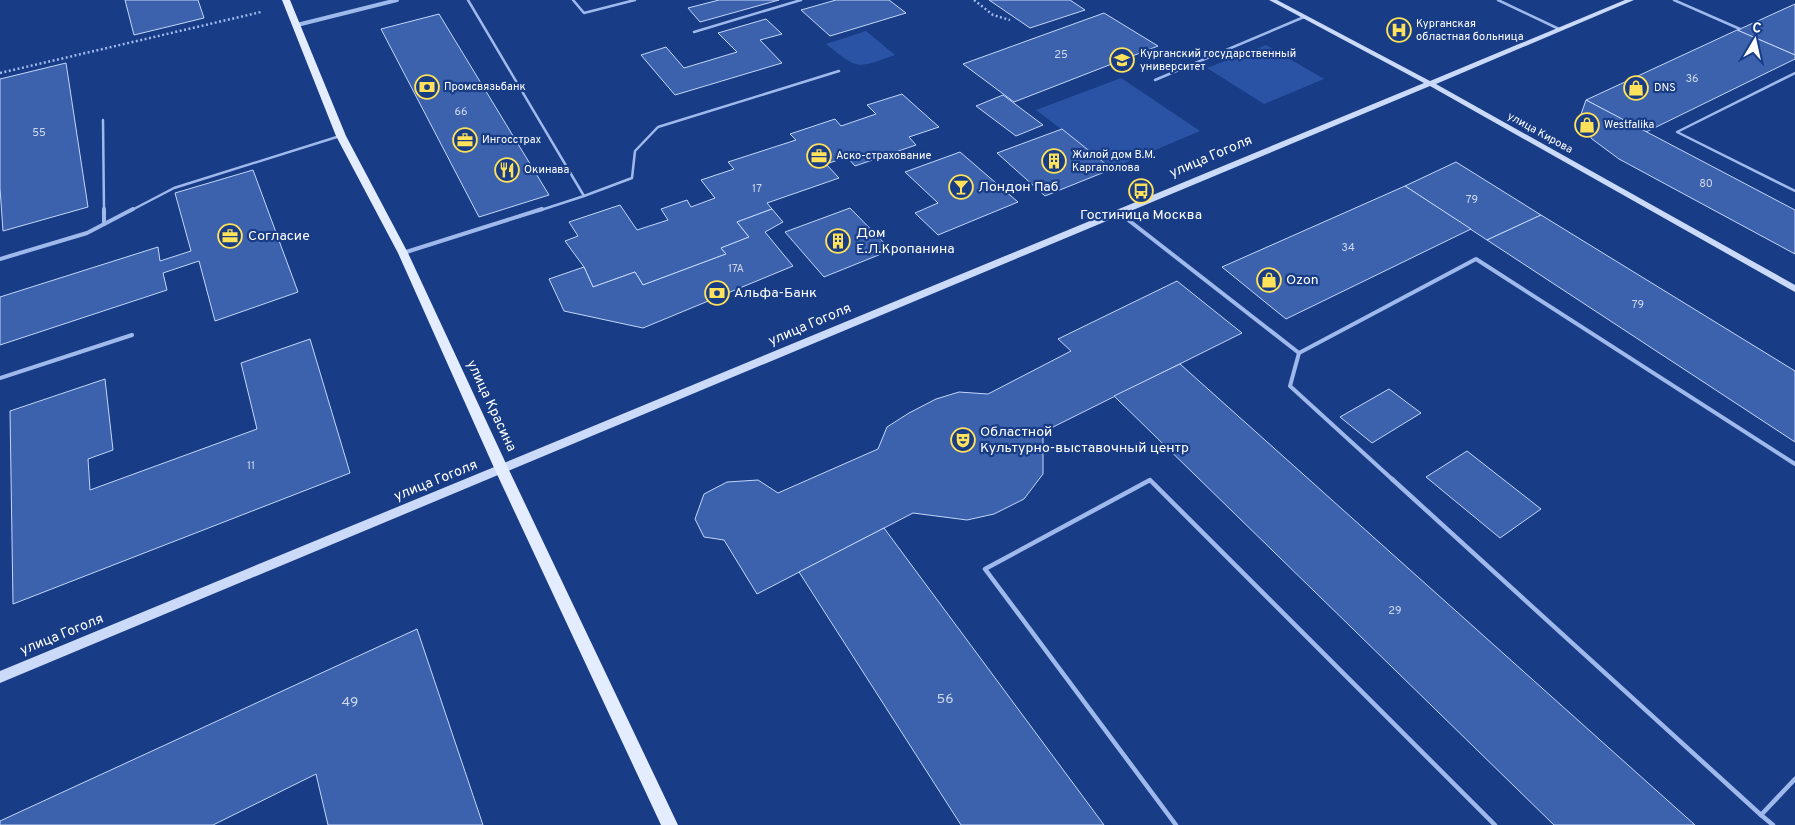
<svg xmlns="http://www.w3.org/2000/svg" width="1795" height="825" font-family="Overpass,sans-serif">
<style>
.green{fill:#2b53a5}
.building{fill:#3c62ae;stroke:#c4d6f9}
.lines{fill:none;stroke-linecap:round;stroke-linejoin:round}
.path{stroke:#9fb9ed;stroke-width:2.5;stroke-dasharray:2 2.5;stroke-linecap:butt}
.lane-far2{stroke:#9fb9ed;stroke-width:2.5}
.lane-far1{stroke:#9fb9ed;stroke-width:4}
.lane{stroke:#9fb9ed;stroke-width:4.5}
.street{stroke:#9fb9ed;stroke-width:4}
.secondary{fill:#cbdaf9;fill-rule:evenodd}
.primary{fill:#e4ecff;fill-rule:evenodd}
.labels{text-anchor:middle;dominant-baseline:central;stroke-width:4.5;stroke-linejoin:round;paint-order:stroke}
.far-poi-label{font-size:11px;fill:#fff;stroke:#183c86;text-anchor:start}
.number-label{font-size:11px;fill:#ced8eb}
.far-street-label{font-size:11px;fill:#fff;stroke:#183c86}
.street-label{font-size:14px;fill:#fff;stroke:#183c86}
.poi-label{font-size:14px;fill:#fff;stroke:#183c86;text-anchor:start}
.near-number-label{font-size:14px;fill:#ced8eb}
</style>
<rect width="100%" height="100%" fill="#183c86"/>
<!-- green -->
<g class="green">
<path d="M866 31 895 55C855 69 859 70 826 44Z"/>
<polygon points="1266,45 1324,79 1264,104 1207,68"/>
<polygon points="1121,78 1200,131 1113,168 1036,110"/>
</g>
<!-- building -->
<g class="building">
<polygon points="125,0 198,0 204,18 134,35"/>
<polygon points="719,0 779,0 700,22 688,8"/>
<polygon points="836,0 889,0 906,13 830,36 801,10"/>
<polygon points="989,0 1070,0 1085,10 1030,28"/>
<polygon points="1795,4 1795,55 1737,30 1740,29"/>
<polygon points="1104,13 1158,46 1014,102 963,64"/>
<polygon points="439,14 549,195 479,217 381,29"/>
<polygon points="766,19 782,34 760,40 782,63 675,95 641,55 666,47 684,68 737,52 718,33"/>
<polygon points="1737,30 1795,55 1795,59 1646,132 1586,100"/>
<polygon points="66,63 88,207 3,231 0,188 0,79"/>
<polygon points="902,94 939,127 909,137 916,145 855,166 847,157 826,164 839,178 767,203 772,209 737,222 749,237 721,248 726,254 643,285 635,272 593,287 584,267 565,241 578,236 569,222 620,205 637,230 668,220 661,209 687,200 691,207 715,198 701,180 734,169 728,162 796,140 790,134 835,119 841,126 876,114 867,105"/>
<polygon points="1003,95 1043,125 1016,136 976,106"/>
<polygon points="1586,100 1795,210 1795,254 1619,159 1592,139 1579,120"/>
<polygon points="1062,129 1112,169 1045,196 997,153"/>
<polygon points="960,152 1018,202 938,235 915,213 938,203 905,172"/>
<polygon points="1456,162 1541,215 1487,240 1405,186"/>
<polygon points="253,170 298,292 215,321 199,261 163,273 167,290 0,345 0,297 158,247 160,261 191,251 175,193"/>
<polygon points="1405,186 1471,229 1286,319 1222,267"/>
<polygon points="850,208 891,250 824,277 785,232"/>
<polygon points="772,209 783,222 765,232 793,266 643,328 564,311 549,279 584,267 593,287 635,272 643,285 726,254 721,248 749,237 737,222"/>
<polygon points="1541,215 1795,371 1795,442 1487,240"/>
<polygon points="1177,281 1242,333 1043,432 1043,474 1024,499 994,514 967,520 913,513 757,594 724,540 704,537 695,519 704,494 727,482 758,480 778,493 878,449 887,427 909,413 936,399 959,392 988,394 1071,351 1058,339"/>
<polygon points="310,339 350,473 13,604 10,411 105,379 113,450 88,459 90,490 257,429 241,363"/>
<polygon points="1180,364 1695,825 1554,825 1114,396"/>
<polygon points="1389,389 1421,413 1372,443 1340,417"/>
<polygon points="1467,451 1541,509 1500,538 1426,477"/>
<polygon points="884,528 1104,825 961,825 799,572"/>
<polygon points="417,629 483,825 328,825 316,774 213,825 0,825 0,821"/>
</g>
<g class="lines">
<!-- path -->
<g class="path">
<polyline points="974,0 993,15 1010,20"/>
<polyline points="0,73 261,12"/>
</g>
<!-- lane-far2 -->
<g class="lane-far2">
<polyline points="468,0 584,196 538,211"/>
<polyline points="573,0 584,13 635,0"/>
<polyline points="1498,0 1559,29"/>
<polyline points="1674,0 1740,29"/>
<polyline points="694,32 801,0"/>
<polyline points="1795,73 1677,132 1795,191"/>
<polyline points="1155,80 1304,17"/>
<polyline points="103,120 104,211"/>
<polyline points="584,196 632,178 635,151 658,127 839,71"/>
<polyline points="130,211 174,188 340,136"/>
</g>
<!-- lane-far1 -->
<g class="lane-far1">
<polyline points="104,209 104,224"/>
<polyline points="1118,212 1299,353 1290,386 1393,480"/>
<polyline points="403,253 542,209"/>
<polyline points="0,259 87,233 133,209"/>
<polyline points="1299,353 1476,259 1795,464"/>
<polyline points="0,378 132,335"/>
</g>
<!-- lane -->
<g class="lane">
<polyline points="1392,479 1761,815"/>
<polyline points="1176,825 985,569 1150,480 1495,825"/>
<polyline points="1773,825 1761,815 1795,779"/>
</g>
<!-- street -->
<polyline class="street" points="297,25 397,0"/>
<!-- secondary -->
<polygon class="secondary" points="1269,0 1277,0 1430,81 1625,0 1634,0 1436,84 1795,285 1795,292 1430,86 0,683 0,671 1424,83"/>
<!-- primary -->
<polygon class="primary" points="282,0 290,0 346,136 408,253 509,470 678,825 661,825 495,470 398,253 336,136"/>
</g>
<!-- icons -->
<defs>
<g id="hospital-ring" transform="scale(1.25)"><circle r="9.5" fill="#183c86" stroke="#ffe25a" stroke-width="1.5"/><path d="M-5-5h3v3.5h4V-5h3V5h-3V1.5h-4V5h-3Z" fill="#ffe25a"/></g>
<g id="university-ring" transform="scale(1.25)"><circle r="9.5" fill="#183c86" stroke="#ffe25a" stroke-width="1.5"/><path d="M0-5L7-2L0 1L-7-2ZM-4 1L0 2.5L4 1V4Q0 6-4 4Z" fill="#ffe25a"/></g>
<g id="bank-ring" transform="scale(1.25)"><circle r="9.5" fill="#183c86" stroke="#ffe25a" stroke-width="1.5"/><path d="M-6-4H6V4H-6ZM0-2.3a2.3 2.3 0 1 0 0 4.6a2.3 2.3 0 1 0 0-4.6Z" fill="#ffe25a"/></g>
<g id="shop-ring" transform="scale(1.25)"><circle r="9.5" fill="#183c86" stroke="#ffe25a" stroke-width="1.5"/><path d="M-5-2.5h2.3a2.7 3.5 0 0 1 5.4 0H5L5.5 6h-11ZM-1.5-2.5h3a1.5 2.3 0 0 0-3 0Z" fill="#ffe25a"/></g>
<g id="office-ring" transform="scale(1.25)"><circle r="9.5" fill="#183c86" stroke="#ffe25a" stroke-width="1.5"/><path d="M-6-3h4V-5.5h4V-3h4V5H-6ZM-1-4.5V-3h2v-1.5ZM-6 0V1H6V0Z" fill="#ffe25a"/></g>
<g id="building-ring" transform="scale(1.25)"><circle r="9.5" fill="#183c86" stroke="#ffe25a" stroke-width="1.5"/><path d="M-4-6H4V6H1V3H-1V6H-4ZM-2.5-4.3h1.7v1.8h-1.7ZM.8-4.3h1.7v1.8H.8ZM-2.5-1h1.7V.8h-1.7ZM.8-1h1.7V.8H.8Z" fill="#ffe25a"/></g>
<g id="restaurant-ring" transform="scale(1.25)"><circle r="9.5" fill="#183c86" stroke="#ffe25a" stroke-width="1.5"/><path d="M-5-6h1v4h1v-4h1v4h1v-4h1v5L-1.5 .5V6h-2V.5L-5-1ZM5-6V6H3V1.5H1.5Q1.5-4 5-6Z" fill="#ffe25a"/></g>
<g id="bar-ring" transform="scale(1.25)"><circle r="9.5" fill="#183c86" stroke="#ffe25a" stroke-width="1.5"/><path d="M-6-5H6L.8 .8V4.5H3.5V6h-7V4.5H-.8V.8Z" fill="#ffe25a"/></g>
<g id="bus-ring" transform="scale(1.25)"><circle r="9.5" fill="#183c86" stroke="#ffe25a" stroke-width="1.5"/><path d="M-5-6H5V4H4V6H2V4H-2V6H-4V4H-5ZM-3.5-4V0h7V-4ZM-3.5 1.2v1.5H-2V1.2ZM2 1.2v1.5H3.5V1.2Z" fill="#ffe25a"/></g>
<g id="theatre-ring" transform="scale(1.25)"><circle r="9.5" fill="#183c86" stroke="#ffe25a" stroke-width="1.5"/><path d="M-5-5.5Q0-4 5-5.5V0Q5 5 0 6Q-5 5-5 0ZM-3.3-2.5H-1v1.5H-3.3ZM1-2.5H3.3v1.5H1ZM-2.8 1Q0 5.5 2.8 1Z" fill="#ffe25a"/></g>
</defs>
<g fill-rule="evenodd">
<use href="#hospital-ring" x="1399" y="30"/>
<use href="#university-ring" x="1122" y="60"/>
<use href="#bank-ring" x="427" y="87"/>
<use href="#shop-ring" x="1636" y="88"/>
<use href="#shop-ring" x="1587" y="125"/>
<use href="#office-ring" x="465" y="140"/>
<use href="#office-ring" x="819" y="156"/>
<use href="#building-ring" x="1054" y="161"/>
<use href="#restaurant-ring" x="507" y="170"/>
<use href="#bar-ring" x="961" y="187"/>
<use href="#bus-ring" x="1141" y="191"/>
<use href="#office-ring" x="230" y="236"/>
<use href="#building-ring" x="838" y="241"/>
<use href="#shop-ring" x="1269" y="280"/>
<use href="#bank-ring" x="717" y="293"/>
<use href="#theatre-ring" x="963" y="440"/>
</g>
<g class="labels">
<!-- far-poi labels -->
<g class="far-poi-label">
<text x="1416" y="24">Курганская<tspan x="1416" dy="13">областная больница</tspan></text>
<text x="1140" y="54">Курганский государственный<tspan x="1140" dy="13">университет</tspan></text>
<text x="444" y="87">Промсвязьбанк</text>
<text x="1654" y="88">DNS</text>
<text x="1604" y="125">Westfalika</text>
<text x="482" y="140">Ингосстрах</text>
<text x="1072" y="155">Жилой дом В.М.<tspan x="1072" dy="13">Каргаполова</tspan></text>
<text x="836" y="156">Аско-страхование</text>
<text x="524" y="170">Окинава</text>
</g>
<!-- number labels -->
<g class="number-label">
<text x="1061" y="55">25</text>
<text x="1692" y="79">36</text>
<text x="461" y="112">66</text>
<text x="39" y="133">55</text>
<text x="1706" y="184">80</text>
<text x="757" y="189">17</text>
<text x="1472" y="200">79</text>
<text x="1348" y="248">34</text>
<text x="736" y="269">17А</text>
<text x="1638" y="305">79</text>
<text x="251" y="466">11</text>
<text x="1395" y="611">29</text>
</g>
<!-- far-street labels -->
<g class="far-street-label">
<text transform="translate(1540 133) rotate(29)">улица Кирова</text>
</g>
<!-- street labels -->
<g class="street-label">
<text transform="translate(1211 157) rotate(-23)">улица Гоголя</text>
<text transform="translate(810 325) rotate(-23)">улица Гоголя</text>
<text transform="translate(491 406) rotate(65)">улица Красина</text>
<text transform="translate(436 481) rotate(-22)">улица Гоголя</text>
<text transform="translate(62 635) rotate(-22)">улица Гоголя</text>
</g>
<!-- poi labels -->
<g class="poi-label">
<text x="978" y="187">Лондон Паб</text>
<text x="1141" y="215" text-anchor="middle">Гостиница Москва</text>
<text x="856" y="233">Дом<tspan x="856" dy="16">Е.Л.Кропанина</tspan></text>
<text x="248" y="236">Согласие</text>
<text x="1286" y="280">Ozon</text>
<text x="734" y="293">Альфа-Банк</text>
<text x="980" y="432">Областной<tspan x="980" dy="16">Культурно-выставочный центр</tspan></text>
</g>
<!-- near-number labels -->
<g class="near-number-label">
<text x="945" y="699">56</text>
<text x="350" y="702">49</text>
</g>
</g>
<!-- north arrow -->
<g transform="translate(1755 40) rotate(9)" stroke="#183c86" stroke-width="4" paint-order="stroke">
<path d="M0-4L9 19L0 12L-9 19Z" fill="#ffffff"/>
<text y="-8" font-size="14" font-weight="bold" text-anchor="middle" fill="#ffffff">С</text>
</g>
</svg>
